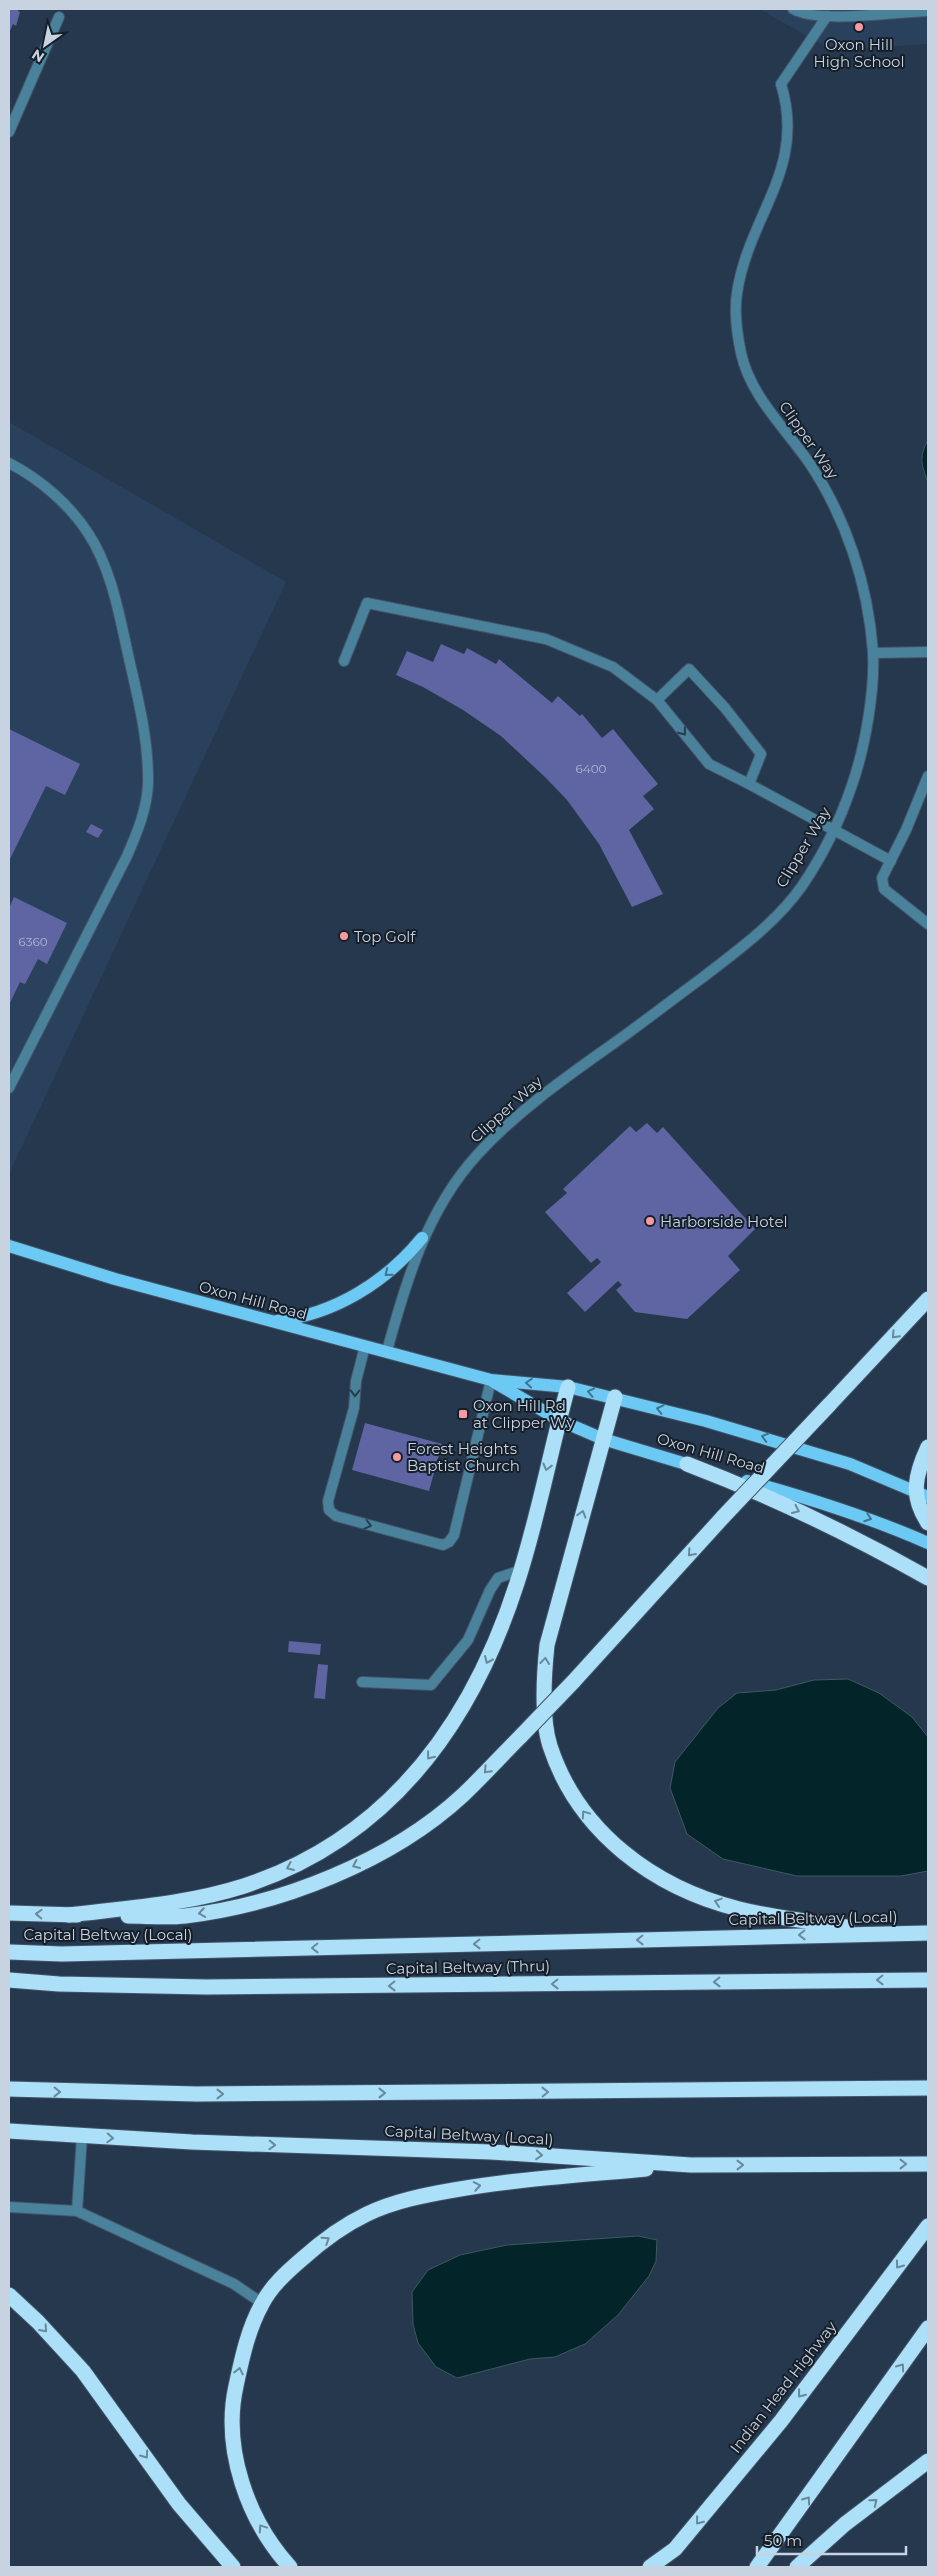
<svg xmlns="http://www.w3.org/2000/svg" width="937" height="2576" font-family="Montserrat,sans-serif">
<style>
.built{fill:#2a415d}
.water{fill:#032529;stroke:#3e5960}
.building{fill:#5f64a2}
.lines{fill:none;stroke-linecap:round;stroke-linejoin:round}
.lane-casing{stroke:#435468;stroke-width:12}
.street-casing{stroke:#435468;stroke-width:12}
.primary-casing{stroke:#435468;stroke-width:14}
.highway-casing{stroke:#435468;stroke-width:17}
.lane{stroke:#4a829c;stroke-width:10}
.street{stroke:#4a829c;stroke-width:10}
.primary{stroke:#6cc9f4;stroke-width:12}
.highway{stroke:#acdff8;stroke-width:15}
.highway-bridge-casing{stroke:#435468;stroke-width:17;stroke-linecap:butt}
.highway-bridge{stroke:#acdff8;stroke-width:15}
.oneway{stroke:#263d4c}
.oneway2{stroke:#41748e}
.oneway3{stroke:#68899b}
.poi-dot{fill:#f49aa0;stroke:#161f29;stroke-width:2}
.labels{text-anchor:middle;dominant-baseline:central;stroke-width:4;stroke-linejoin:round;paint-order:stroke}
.number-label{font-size:12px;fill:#adb7d1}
.poi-label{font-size:15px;fill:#c7d3e1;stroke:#161f29;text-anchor:start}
.street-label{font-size:15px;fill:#c7d3e1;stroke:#161f29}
</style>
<rect width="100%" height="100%" fill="#26384e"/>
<!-- built -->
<g class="built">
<polygon points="760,9 928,9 928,44 831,50"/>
<polygon points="9,422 286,582 9,1174"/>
</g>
<!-- water -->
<g class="water">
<path d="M928 440V482C921 465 919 456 928 440Z"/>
<polygon points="848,1679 879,1693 912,1717 928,1737 928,1871 901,1876 797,1876 723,1859 687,1834 670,1788 675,1762 718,1708 737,1693 776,1690 814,1680"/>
<polygon points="638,2236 657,2240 656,2261 649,2276 618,2315 585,2344 555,2357 530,2359 457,2378 436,2367 418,2343 413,2324 412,2292 428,2270 460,2255 507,2245"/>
</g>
<!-- building -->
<g class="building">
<polygon points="9,9 19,9 18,11 20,12 16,26 13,24 9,33"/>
<polygon points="441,644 464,654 467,648 496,664 499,659 552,703 558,696 580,716 582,714 602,738 613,729 658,784 643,796 654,809 629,830 663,894 632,907 599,844 567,800 546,778 501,736 463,710 423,687 396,675 407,651 433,662"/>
<polygon points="9,729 80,764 65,795 46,786 9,861"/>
<polygon points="91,824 103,830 98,838 86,832"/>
<polygon points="14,897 67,923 47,964 38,959 25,984 20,982 9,1005 9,908"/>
<polygon points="647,1123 657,1133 663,1127 755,1229 728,1256 740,1270 687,1319 635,1312 616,1290 622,1285 618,1281 585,1312 567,1293 601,1262 597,1258 591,1263 545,1212 567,1193 563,1189 630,1126 636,1132"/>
<polygon points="365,1423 442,1444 429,1491 352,1470"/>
<polygon points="289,1641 321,1644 320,1655 288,1652"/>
<polygon points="318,1664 328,1665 325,1699 314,1698"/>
</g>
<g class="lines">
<!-- lane casing -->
<g class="lane-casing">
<g id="lane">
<path d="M793 9C820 24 896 12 928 11"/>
<polyline points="781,84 827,16"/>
<polyline points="9,132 59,17"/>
<path d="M9 463C40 479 69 504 88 533 113 571 120 620 130 663 139 702 149 744 148 784 147 809 137 833 127 856L9 1088"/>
<polyline points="873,653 928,652"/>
<polyline points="344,661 367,603 546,639 613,667 657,700 689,669 725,708 761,754 749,784 891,861"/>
<polyline points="657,700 709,764 749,784"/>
<polyline points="928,776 906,830 882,878 884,889 928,924"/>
<polyline points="365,1346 356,1381 354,1408 328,1501 329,1510 336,1516 443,1545 449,1542 454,1535 491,1380"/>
<polyline points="362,1682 431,1685 468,1640 490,1590 498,1578 521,1570"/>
<polyline points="9,2207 77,2211 234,2284 262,2303"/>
<polyline points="77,2211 82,2136"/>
</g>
</g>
<!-- street casing -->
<g class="street-casing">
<path id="street" d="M387 1351C406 1281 427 1210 477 1155 520 1108 572 1073 624 1036 650 1017 676 997 702 978 737 951 776 923 802 886 823 855 840 821 852 785 865 748 875 691 873 652 868 584 846 517 808 461 784 427 750 395 741 353 737 334 734 312 737 293 749 214 807 169 781 84"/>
</g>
<!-- primary casing -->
<g class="primary-casing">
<g id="primary">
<polyline points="9,1246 115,1279 491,1380 568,1387 706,1421 850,1464 928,1497"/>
<path d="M277 1321C335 1314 386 1282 422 1238"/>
<polyline points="494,1382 559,1420 603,1439 696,1467"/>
<path d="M747 1481C809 1498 869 1517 928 1543"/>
</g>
</g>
<!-- highway casing -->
<g class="highway-casing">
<g id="highway">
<path d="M615 1397 547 1645C544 1674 541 1718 550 1746 578 1832 654 1888 739 1909 775 1918 812 1922 847 1927"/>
<polyline points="829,1405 928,1299"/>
<path d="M928 1447C915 1475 910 1496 928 1523"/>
<path d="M687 1464C771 1496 850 1534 928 1578"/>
<polyline points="573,1682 723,1517"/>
<polyline points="9,1913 77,1915"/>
<path d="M69 1915C127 1908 188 1904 244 1886 390 1838 472 1723 517 1583 538 1519 550 1452 568 1387"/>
<path d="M128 1916C146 1916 166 1918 185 1916 280 1905 392 1861 463 1795 483 1776 502 1755 521 1736"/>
<polyline points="9,1952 62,1954 928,1933"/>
<polyline points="9,1980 59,1984 206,1987 928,1980"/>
<polyline points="9,2089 196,2094 928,2088"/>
<polyline points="9,2131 192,2142 491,2152 691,2165 928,2164"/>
<polyline points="9,2295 38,2322 83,2371 179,2504 233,2567"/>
<path d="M290 2567C248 2521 222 2449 236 2386 242 2358 248 2329 262 2304 271 2286 288 2271 302 2259 321 2242 344 2225 367 2214 394 2201 425 2195 454 2190 517 2179 582 2175 646 2169"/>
<polyline points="650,2567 675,2549 781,2421 928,2226"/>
<polyline points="757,2567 928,2328"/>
<polyline points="797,2567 845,2524 928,2461"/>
</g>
</g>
<!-- lane -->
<use href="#lane" class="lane"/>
<!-- street -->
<use href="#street" class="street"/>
<!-- primary -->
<use href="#primary" class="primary"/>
<!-- highway -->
<use href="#highway" class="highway"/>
<!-- highway-bridge casing -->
<g class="highway-bridge-casing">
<g id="highway-bridge">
<polyline points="723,1517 829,1405"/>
<polyline points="521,1736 573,1682"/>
</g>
</g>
<!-- highway-bridge -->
<use href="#highway-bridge" class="highway-bridge"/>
</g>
<!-- one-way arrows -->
<defs><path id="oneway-chevron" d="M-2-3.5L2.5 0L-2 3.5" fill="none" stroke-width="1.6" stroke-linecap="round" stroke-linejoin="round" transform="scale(1.25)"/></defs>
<g class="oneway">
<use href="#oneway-chevron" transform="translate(683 732) rotate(51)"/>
<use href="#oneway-chevron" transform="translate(355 1393) rotate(91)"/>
<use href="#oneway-chevron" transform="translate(368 1525) rotate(15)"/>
</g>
<g class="oneway2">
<use href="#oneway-chevron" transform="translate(388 1273) rotate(141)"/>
<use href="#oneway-chevron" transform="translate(529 1383) rotate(-175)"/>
<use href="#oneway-chevron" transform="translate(591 1392) rotate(-168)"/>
<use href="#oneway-chevron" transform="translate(660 1409) rotate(-166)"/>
<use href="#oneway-chevron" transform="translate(765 1437) rotate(-164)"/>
<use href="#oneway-chevron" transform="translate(868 1518) rotate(20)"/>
</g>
<g class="oneway3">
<use href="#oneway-chevron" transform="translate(895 1335) rotate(133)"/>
<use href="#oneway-chevron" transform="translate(547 1467) rotate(104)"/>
<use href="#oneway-chevron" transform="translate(796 1510) rotate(25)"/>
<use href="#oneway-chevron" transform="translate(582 1514) rotate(-74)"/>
<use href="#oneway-chevron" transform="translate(691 1553) rotate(132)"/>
<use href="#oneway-chevron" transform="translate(488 1660) rotate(114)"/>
<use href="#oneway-chevron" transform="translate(545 1661) rotate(-83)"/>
<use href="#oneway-chevron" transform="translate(430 1756) rotate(128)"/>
<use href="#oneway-chevron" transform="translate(487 1770) rotate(134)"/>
<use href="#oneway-chevron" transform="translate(585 1814) rotate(-124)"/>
<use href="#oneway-chevron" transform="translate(356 1865) rotate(156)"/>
<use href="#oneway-chevron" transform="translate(290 1867) rotate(157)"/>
<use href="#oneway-chevron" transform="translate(718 1902) rotate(-162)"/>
<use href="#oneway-chevron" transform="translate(202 1913) rotate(171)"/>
<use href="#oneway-chevron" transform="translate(39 1914) rotate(-178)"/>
<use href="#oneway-chevron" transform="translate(802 1935) rotate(179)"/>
<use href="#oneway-chevron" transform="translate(640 1940) rotate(179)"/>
<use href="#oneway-chevron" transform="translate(477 1944) rotate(179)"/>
<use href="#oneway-chevron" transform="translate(315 1948) rotate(179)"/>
<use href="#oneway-chevron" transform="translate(880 1980) rotate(179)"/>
<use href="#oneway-chevron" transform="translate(717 1982) rotate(179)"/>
<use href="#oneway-chevron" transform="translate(555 1984) rotate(179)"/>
<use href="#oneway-chevron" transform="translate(392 1986) rotate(179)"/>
<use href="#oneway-chevron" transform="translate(57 2092) rotate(1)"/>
<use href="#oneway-chevron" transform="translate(545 2092) rotate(-1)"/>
<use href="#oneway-chevron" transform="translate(382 2093)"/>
<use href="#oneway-chevron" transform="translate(220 2094)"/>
<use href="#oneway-chevron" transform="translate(110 2138) rotate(3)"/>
<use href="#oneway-chevron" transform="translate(272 2145) rotate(2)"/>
<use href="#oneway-chevron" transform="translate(539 2155) rotate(4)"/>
<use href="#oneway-chevron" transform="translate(903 2164)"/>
<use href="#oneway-chevron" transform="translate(740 2165)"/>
<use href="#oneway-chevron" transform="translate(477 2186) rotate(-10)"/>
<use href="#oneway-chevron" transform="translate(326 2240) rotate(-33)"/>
<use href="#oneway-chevron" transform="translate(899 2265) rotate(126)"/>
<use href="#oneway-chevron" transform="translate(44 2329) rotate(48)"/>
<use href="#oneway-chevron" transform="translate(901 2367) rotate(-55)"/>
<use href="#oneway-chevron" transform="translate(239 2371) rotate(-78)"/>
<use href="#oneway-chevron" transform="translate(801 2394) rotate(128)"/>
<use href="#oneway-chevron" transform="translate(145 2455) rotate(55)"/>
<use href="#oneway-chevron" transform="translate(807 2500) rotate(-54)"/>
<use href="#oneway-chevron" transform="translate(874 2502) rotate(-39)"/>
<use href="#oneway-chevron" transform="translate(699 2521) rotate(129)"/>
<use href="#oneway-chevron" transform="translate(262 2528) rotate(-124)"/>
</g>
<!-- markers -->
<g class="poi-dot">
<circle cx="859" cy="27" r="5"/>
<circle cx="344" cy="936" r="5"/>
<circle cx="650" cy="1221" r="5"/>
<rect x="458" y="1409" width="10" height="10" rx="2.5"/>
<circle cx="397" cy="1457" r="5"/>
</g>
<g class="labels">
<!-- number labels -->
<g class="number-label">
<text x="591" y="768">6400</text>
<text x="33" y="941">6360</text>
</g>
<!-- poi labels -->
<g class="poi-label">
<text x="859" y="44" text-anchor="middle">Oxon Hill<tspan x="859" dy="17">High School</tspan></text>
<text x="354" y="936">Top Golf</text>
<text x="660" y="1221">Harborside Hotel</text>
<text x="473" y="1405">Oxon Hill Rd<tspan x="473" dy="17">at Clipper Wy</tspan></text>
<text x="407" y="1448">Forest Heights<tspan x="407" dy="17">Baptist Church</tspan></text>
</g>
<!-- street labels -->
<g class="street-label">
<text transform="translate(809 440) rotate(55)">Clipper Way</text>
<text transform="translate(803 847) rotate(-59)">Clipper Way</text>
<text transform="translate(506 1109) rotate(-42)">Clipper Way</text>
<text transform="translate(253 1300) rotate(15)">Oxon Hill Road</text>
<text transform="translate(711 1453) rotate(16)">Oxon Hill Road</text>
<text transform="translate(813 1918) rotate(-1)">Capital Beltway (Local)</text>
<text x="108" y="1934">Capital Beltway (Local)</text>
<text transform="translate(468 1967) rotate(-1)">Capital Beltway (Thru)</text>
<text transform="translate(469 2135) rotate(3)">Capital Beltway (Local)</text>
<text transform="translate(783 2387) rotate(-52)">Indian Head Highway</text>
</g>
</g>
<!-- border -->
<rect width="937" height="2576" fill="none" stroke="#c7d3e1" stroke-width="20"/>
<!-- north arrow -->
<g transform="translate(45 45) rotate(213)" stroke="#161f29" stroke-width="4" paint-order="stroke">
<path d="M0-4L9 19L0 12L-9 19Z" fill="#c7d3e1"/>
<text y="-8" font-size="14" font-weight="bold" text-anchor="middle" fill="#c7d3e1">N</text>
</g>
<!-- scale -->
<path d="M757 2546v8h149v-8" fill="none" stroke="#c7d3e1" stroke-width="2.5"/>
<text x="764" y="2546" font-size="15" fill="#c7d3e1" stroke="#161f29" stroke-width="4" paint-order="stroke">50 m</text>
</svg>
